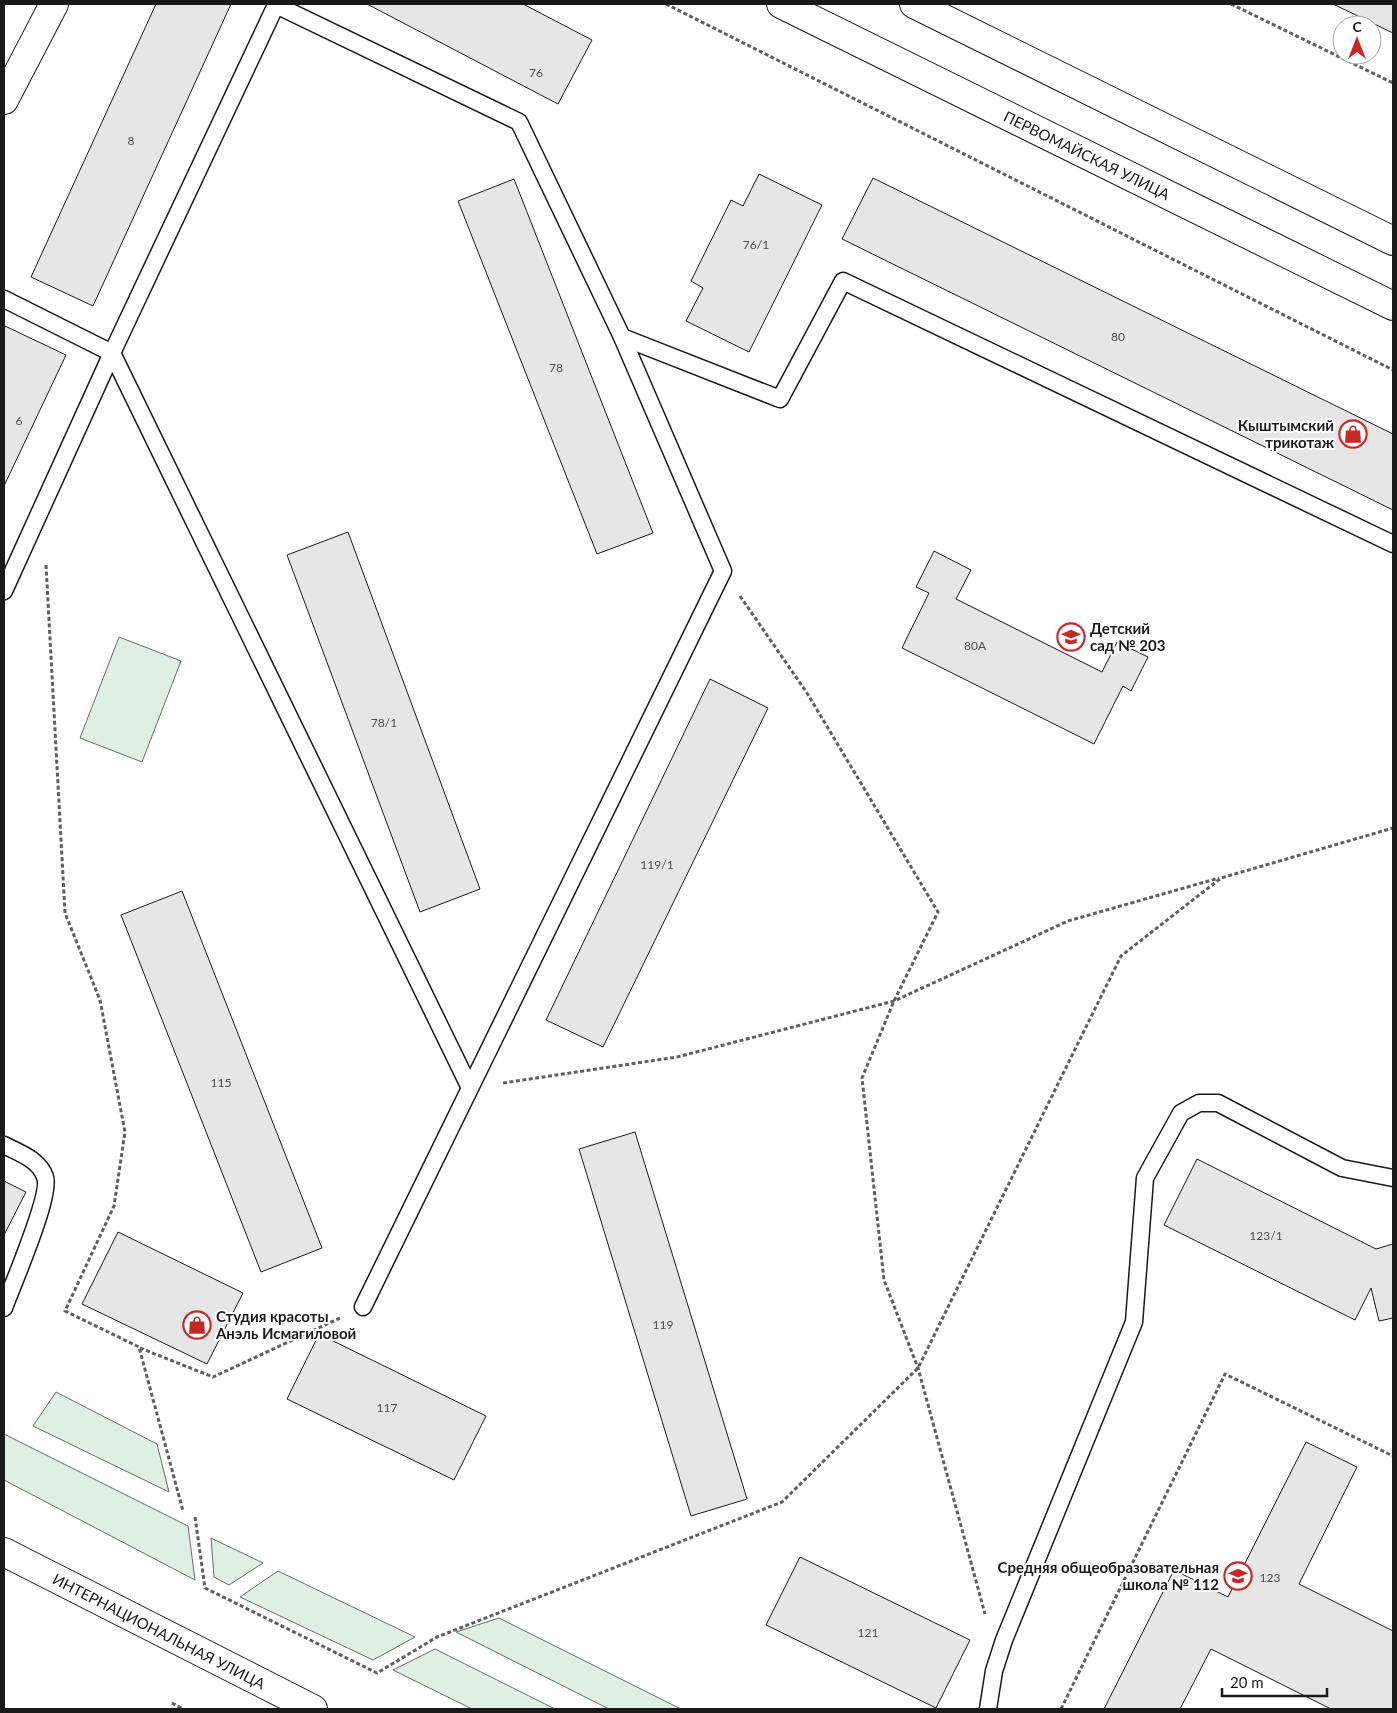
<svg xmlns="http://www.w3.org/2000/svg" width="1397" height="1713" font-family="Lato,sans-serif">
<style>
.green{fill:#e0efe3;stroke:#6a6a6a}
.building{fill:#e6e6e6;stroke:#1a1a1a}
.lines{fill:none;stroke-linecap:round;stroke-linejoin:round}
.service-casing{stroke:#1a1a1a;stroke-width:19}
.tertiary-casing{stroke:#1a1a1a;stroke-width:30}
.secondary-casing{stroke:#1a1a1a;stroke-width:30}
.path{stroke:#5f5f5f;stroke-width:3;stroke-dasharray:4 2.5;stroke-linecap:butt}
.service{stroke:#fff;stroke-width:16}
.tertiary{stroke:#fff;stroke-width:28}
.secondary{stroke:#fff;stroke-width:28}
.labels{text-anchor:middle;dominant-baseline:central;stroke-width:4;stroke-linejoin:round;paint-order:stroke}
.number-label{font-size:12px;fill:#4d4d4d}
.street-label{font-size:15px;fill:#1a1a1a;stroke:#fff}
.poi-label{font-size:15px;font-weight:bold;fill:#1a1a1a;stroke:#fff;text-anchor:end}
</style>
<rect width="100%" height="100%" fill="#fff"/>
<!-- green -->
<g class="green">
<polygon points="119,637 181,661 142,762 80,738"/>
<polygon points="56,1392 157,1444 169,1492 33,1426"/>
<polygon points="4,1434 188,1526 195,1580 4,1480"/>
<polygon points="211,1538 263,1563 229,1585 214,1577"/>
<polygon points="278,1571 415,1637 373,1660 240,1597"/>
<polygon points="499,1618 681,1709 609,1709 456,1632"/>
<polygon points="435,1649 555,1709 472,1709 393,1670"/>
</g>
<!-- building -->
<g class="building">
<polygon points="156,4 231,4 93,306 31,277"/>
<polygon points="367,4 523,4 592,40 558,104"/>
<polygon points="1333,4 1393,4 1393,33"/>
<polygon points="759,174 822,205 749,352 686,321 703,288 691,281 731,200 743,206"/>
<polygon points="873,178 1393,434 1393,510 842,239"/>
<polygon points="514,179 653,533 597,554 458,201"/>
<polygon points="5,326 66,355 4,486 4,329"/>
<polygon points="348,532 480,889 420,912 287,555"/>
<polygon points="934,551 971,570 956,599 1102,672 1117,642 1148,657 1131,691 1123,686 1094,744 902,648 929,593 916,587"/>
<polygon points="710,679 768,708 603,1047 546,1020"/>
<polygon points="182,891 322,1248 261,1272 121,915"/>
<polygon points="635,1132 747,1499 691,1516 579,1149"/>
<polygon points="1197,1159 1376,1249 1393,1244 1393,1318 1379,1321 1371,1288 1355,1320 1164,1225"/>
<polygon points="4,1181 26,1192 4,1235"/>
<polygon points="118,1232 243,1293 207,1364 82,1304"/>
<polygon points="319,1334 486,1416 454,1480 287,1399"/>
<polygon points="1306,1442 1357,1467 1299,1584 1393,1631 1393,1709 1331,1709 1211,1649 1180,1709 1104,1709 1174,1570 1228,1597"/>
<polygon points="800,1557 970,1640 936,1708 766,1625"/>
</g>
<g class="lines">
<!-- service casing -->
<g class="service-casing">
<g id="service">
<polyline points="4,299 112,353 276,5 519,122 622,337 780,399 843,281 1393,544"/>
<polyline points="4,591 112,353 470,1088"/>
<path d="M4 1145C19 1153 39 1159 45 1177 52 1194 12 1286 4 1308"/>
<polyline points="363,1307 723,571 622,337"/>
<polyline points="988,1709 994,1671 1004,1640 1134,1322 1145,1178 1181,1113 1199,1103 1218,1103 1342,1168 1393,1178"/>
</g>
</g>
<!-- tertiary casing -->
<g class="tertiary-casing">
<polyline id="tertiary" points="4,100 54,4"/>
</g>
<!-- secondary casing -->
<g class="secondary-casing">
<g id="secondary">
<polyline points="781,4 1393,306"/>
<polyline points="914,4 1393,241"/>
<polyline points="4,1552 313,1709"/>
</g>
</g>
<!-- path -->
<g class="path">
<polyline points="666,4 1393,370"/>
<polyline points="1231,4 1393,83"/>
<polyline points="46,565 65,913 100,1000 125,1132 114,1206 65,1311 139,1347 183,1511"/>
<polyline points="740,596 807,693 938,912 894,1001 862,1078 884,1280 918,1368 985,1614"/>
<polyline points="503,1083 677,1057 894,1001 1068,921 1219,878"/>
<polyline points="140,1348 213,1377 340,1318"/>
<polyline points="195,1517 205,1588 377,1673 437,1637 782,1502 918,1368 1121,956 1221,878 1393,828"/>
<polyline points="172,1703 183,1709"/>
<polyline points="1061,1709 1225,1374 1393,1456"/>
</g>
<!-- service -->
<use href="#service" class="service"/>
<!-- tertiary -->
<use href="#tertiary" class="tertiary"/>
<!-- secondary -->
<use href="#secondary" class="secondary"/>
</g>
<!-- icons -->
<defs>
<g id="shop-ring" transform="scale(1.4375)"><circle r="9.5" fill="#fff" stroke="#c62828" stroke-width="1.5"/><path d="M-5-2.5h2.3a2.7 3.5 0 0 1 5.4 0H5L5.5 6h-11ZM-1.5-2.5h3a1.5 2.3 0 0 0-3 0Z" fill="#c62828"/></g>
<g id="school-ring" transform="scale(1.4375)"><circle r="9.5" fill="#fff" stroke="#c62828" stroke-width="1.5"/><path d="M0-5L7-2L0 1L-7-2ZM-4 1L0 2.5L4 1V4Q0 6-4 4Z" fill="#c62828"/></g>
</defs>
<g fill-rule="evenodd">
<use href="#shop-ring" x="1353" y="434"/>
<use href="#school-ring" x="1071" y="637"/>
<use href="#shop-ring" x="197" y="1325"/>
<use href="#school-ring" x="1238" y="1576"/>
</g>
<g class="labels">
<!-- number labels -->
<g class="number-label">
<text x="536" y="72">76</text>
<text x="131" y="140">8</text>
<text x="756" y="244">76/1</text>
<text x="1118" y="336">80</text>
<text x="556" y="367">78</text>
<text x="19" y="420">6</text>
<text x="975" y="645">80А</text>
<text x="384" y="722">78/1</text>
<text x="657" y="864">119/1</text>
<text x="221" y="1082">115</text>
<text x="1266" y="1235">123/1</text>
<text x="663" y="1324">119</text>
<text x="387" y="1407">117</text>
<text x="1270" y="1577">123</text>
<text x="868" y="1632">121</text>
</g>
<!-- street labels -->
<g class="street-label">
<text transform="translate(1087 155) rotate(26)">ПЕРВОМАЙСКАЯ УЛИЦА</text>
<text transform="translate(159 1631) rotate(27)">ИНТЕРНАЦИОНАЛЬНАЯ УЛИЦА</text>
</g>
<!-- poi labels -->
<g class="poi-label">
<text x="1334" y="425">Кыштымский<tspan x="1334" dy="17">трикотаж</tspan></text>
<text x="1090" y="628" text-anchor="start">Детский<tspan x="1090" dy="17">сад № 203</tspan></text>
<text x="216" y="1316" text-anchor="start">Студия красоты<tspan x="216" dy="17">Анэль Исмагиловой</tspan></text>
<text x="1219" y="1567">Средняя общеобразовательная<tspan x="1219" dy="17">школа № 112</tspan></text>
</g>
</g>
<!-- border -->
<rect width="1397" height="1713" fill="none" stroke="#1a1a1a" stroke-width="10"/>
<!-- north arrow -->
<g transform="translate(1357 40)"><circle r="24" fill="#ffffff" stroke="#a3a3a3"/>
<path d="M0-4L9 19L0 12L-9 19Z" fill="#c62828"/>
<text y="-8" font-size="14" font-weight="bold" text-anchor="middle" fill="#1a1a1a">С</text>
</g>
<!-- scale -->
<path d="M1222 1688v8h105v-8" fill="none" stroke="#1a1a1a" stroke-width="2.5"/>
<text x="1230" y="1688" font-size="15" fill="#1a1a1a" stroke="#ffffff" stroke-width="4" paint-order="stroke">20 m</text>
</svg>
